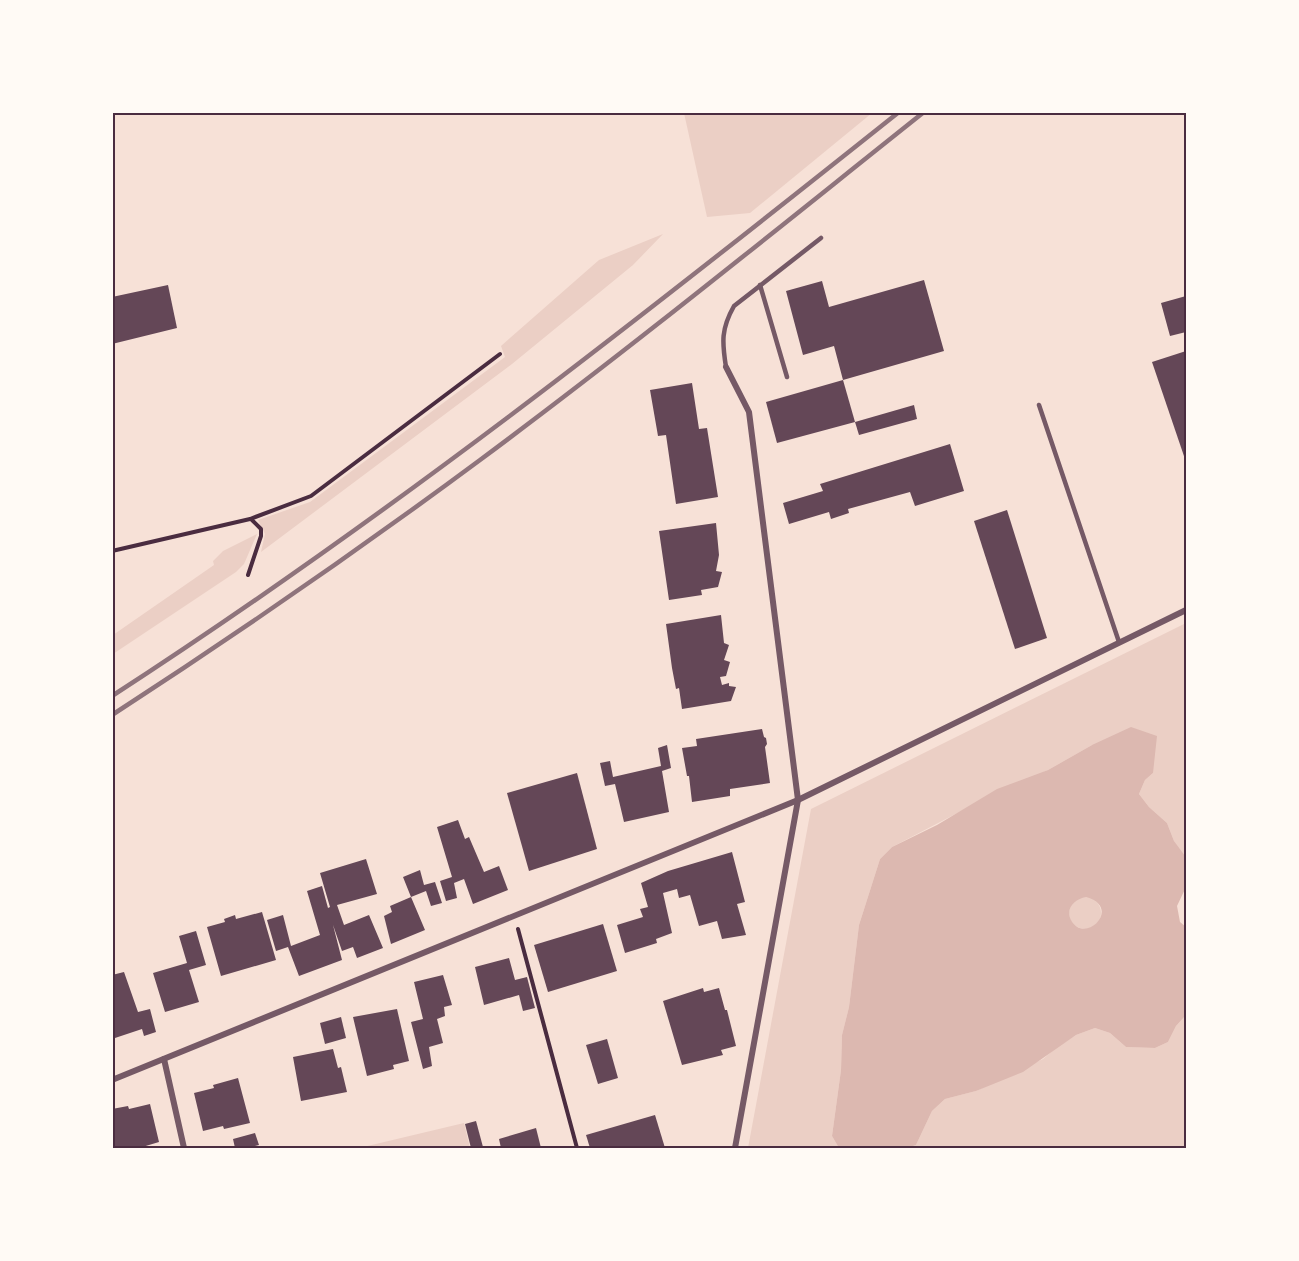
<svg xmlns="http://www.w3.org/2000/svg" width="1299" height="1261" font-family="Bitter,serif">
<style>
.green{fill:#ebcfc5}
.water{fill:#dcb8b0;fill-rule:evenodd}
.building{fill:#644757}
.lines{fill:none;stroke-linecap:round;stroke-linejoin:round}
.path{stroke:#4a2c40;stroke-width:4}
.service{stroke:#755966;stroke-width:4.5}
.minor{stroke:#755966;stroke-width:6}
.rail{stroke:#8f747c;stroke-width:4.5}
.neatline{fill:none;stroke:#4a2c40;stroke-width:2}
</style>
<rect width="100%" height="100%" fill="#f7e1d7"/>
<!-- green -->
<g class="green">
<polygon points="684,113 684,112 872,113 750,213 707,217"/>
<polygon points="663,234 633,265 512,364 261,552 265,534 258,520 310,502 505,357 501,346 599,260"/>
<polygon points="257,534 244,564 236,572 113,654 113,635 214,565 213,561 223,551"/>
<polygon points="1186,623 1186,862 1174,841 1167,823 1149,807 1139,794 1145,780 1153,773 1092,745 1048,770 967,808 892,847 880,859 859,925 849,1007 842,1035 841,1070 832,1136 839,1148 748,1148 811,809"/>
<circle cx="1085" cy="913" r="16"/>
<polygon points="1186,1015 1186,1146 1183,1148 907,1148 916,1145 932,1111 945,1099 976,1091 1043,1059 1057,1047 1076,1035 1095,1028 1110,1033 1126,1047 1155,1048 1168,1042 1176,1026"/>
<polygon points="464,1123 470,1148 359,1148"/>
</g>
<!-- water -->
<path class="water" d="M1131 727 1157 736 1153 773 1145 780 1139 794 1149 807 1167 823 1174 841 1185 856 1186 887 1177 906 1180 922 1186 927V1015L1176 1026 1168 1042 1155 1048 1126 1047 1110 1033 1095 1028 1076 1035 1023 1072 976 1091 945 1099 932 1111 916 1145 907 1148H839L832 1136 841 1070 842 1035 849 1007 859 925 880 859 892 847 937 825 997 789 1048 770 1092 745ZM1086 897C1123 907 1085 946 1071 920 1065 908 1075 899 1086 897Z"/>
<!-- building -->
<g class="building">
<polygon points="924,280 944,351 843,380 834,346 803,355 786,291 822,281 829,307"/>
<polygon points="168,285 177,328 112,344 112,297"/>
<polygon points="1186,296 1186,332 1170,336 1161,303"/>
<polygon points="1186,351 1186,462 1152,362"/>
<polygon points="843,380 855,422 777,443 766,402"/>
<polygon points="692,383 699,429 707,428 718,497 676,504 666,435 658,436 650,390"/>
<polygon points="914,405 917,419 859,435 855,422"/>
<polygon points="950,444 964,491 915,506 910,492 848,509 849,513 831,519 829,512 789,524 783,503 823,491 820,484"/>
<polygon points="1007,510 1047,638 1015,649 974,521"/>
<polygon points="716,523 719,555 716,571 722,572 718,587 701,590 702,595 669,600 659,531"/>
<polygon points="721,615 724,643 729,645 724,660 730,662 726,676 720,677 722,685 729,683 729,686 736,687 731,701 682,709 679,688 676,689 672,668 666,624"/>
<polygon points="762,729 764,737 766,738 767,744 765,747 770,783 730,789 730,796 692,802 689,776 687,776 682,748 697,746 696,739"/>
<polygon points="667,745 671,768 662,771 669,812 624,822 615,784 605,786 600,763 610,761 613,777 661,766 658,748"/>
<polygon points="577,773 597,849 529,871 507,793"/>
<polygon points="458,820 465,839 469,837 484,872 499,866 508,890 473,904 464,879 454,883 457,898 446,901 440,881 452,877 437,827"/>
<polygon points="732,852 745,902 737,904 746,935 722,939 717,921 699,926 690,895 679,898 677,889 663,893 672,933 656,939 657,943 625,953 617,925 643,917 640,909 648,907 641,883 668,871"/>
<polygon points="366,859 377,894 337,905 344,925 369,915 383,948 357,958 353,947 342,951 333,925 342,960 299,976 288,947 276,951 267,920 283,915 291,946 320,935 307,891 322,886 328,908 330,907 320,873"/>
<polygon points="420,870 424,885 435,882 442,903 431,906 426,891 411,897 403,877"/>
<polygon points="411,897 425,930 391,944 384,916 392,912 390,906"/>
<polygon points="262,912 276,960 221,976 207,927 225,922 224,919 235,915 236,919"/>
<polygon points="603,924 617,971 548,992 534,945"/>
<polygon points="196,931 206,965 189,970 199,1002 165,1012 153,973 187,963 179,936"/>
<polygon points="509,958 515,980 527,977 535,1008 523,1011 519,995 484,1005 475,967"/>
<polygon points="124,972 138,1012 150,1009 156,1032 144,1036 142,1029 115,1038 112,1030 112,975"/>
<polygon points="443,975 452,1005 444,1007 445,1016 437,1019 443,1043 429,1047 432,1066 423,1069 411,1022 423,1019 414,982"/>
<polygon points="703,988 704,992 719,988 725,1010 727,1010 736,1046 721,1050 723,1055 682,1065 663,1001"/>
<polygon points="397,1009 409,1061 393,1065 394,1069 367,1076 353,1017"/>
<polygon points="341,1017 346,1038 325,1044 320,1023"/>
<polygon points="607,1039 618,1078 598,1084 586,1045"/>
<polygon points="333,1049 338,1068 341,1067 347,1092 301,1101 293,1057"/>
<polygon points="238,1078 250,1123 224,1129 223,1126 203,1131 194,1093 214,1088 213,1085"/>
<polygon points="150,1104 159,1142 139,1148 112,1148 112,1109 128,1106 129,1109"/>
<polygon points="655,1115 665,1148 590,1148 586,1135"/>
<polygon points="476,1121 483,1147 471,1148 465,1124"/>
<polygon points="536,1128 541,1148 501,1148 499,1139"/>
<polygon points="255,1133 259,1145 255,1146 256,1148 235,1148 233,1139"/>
</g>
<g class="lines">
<!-- path -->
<g class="path">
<polyline points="112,551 250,519 311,496 500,354"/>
<polyline points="248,575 261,536 261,529 251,519"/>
<polyline points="518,929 577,1148"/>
</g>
<!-- service -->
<g class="service">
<polyline points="760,285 787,377"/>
<path d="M726 367C722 342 721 329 734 306L821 238"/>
<polyline points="1039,405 1119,642"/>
</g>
<!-- minor -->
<g class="minor">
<polyline points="726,367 749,412 798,800 735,1148"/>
<polyline points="164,1059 184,1148"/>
<polyline points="112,1080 798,800 1186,610"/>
</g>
<!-- rail -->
<g class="rail">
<path d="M112 696C387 518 643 316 899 112"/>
<path d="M112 715C237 634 360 549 480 460 631 348 777 229 924 112"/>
</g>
</g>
<!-- border -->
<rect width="1299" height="1261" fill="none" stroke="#fffaf5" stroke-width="228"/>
<rect x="114" y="114" width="1071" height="1033" class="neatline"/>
</svg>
